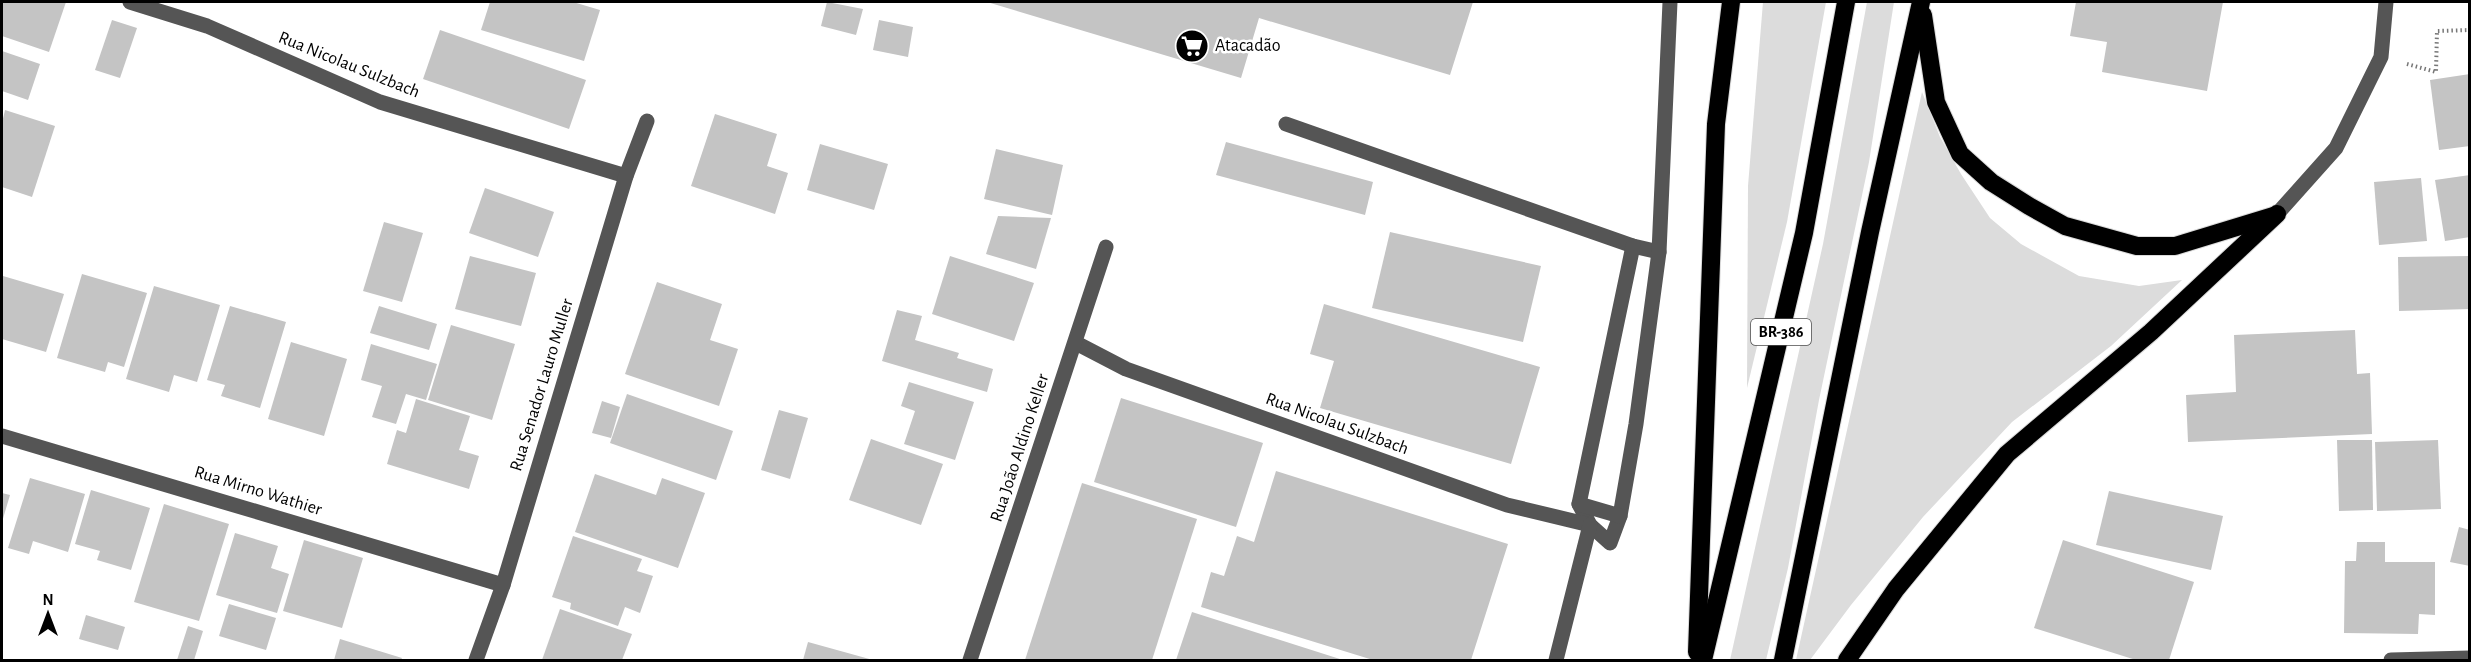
<svg xmlns="http://www.w3.org/2000/svg" width="2471" height="662" font-family="'Alegreya Sans',sans-serif">
<style>
.green{fill:#dcdcdc}
.building{fill:#c4c4c4}
.lines{fill:none;stroke-linecap:round;stroke-linejoin:round}
.highway-casing{stroke:#dbdbdb;stroke-width:20}
.path{stroke:#777;stroke-width:4;stroke-dasharray:1.5 3;stroke-linecap:butt}
.minor{stroke:#555;stroke-width:15}
.highway{stroke:#000;stroke-width:18}
.labels{text-anchor:middle;dominant-baseline:central;stroke-width:5;stroke-linejoin:round;paint-order:stroke}
.shield{fill:#fff;stroke:#4c4c4c;stroke-width:1.5}
.shield-label{font-size:16px;font-weight:bold;fill:#000}
.poi-label{font-size:18px;fill:#000;stroke:#fff;text-anchor:start}
.street-label{font-size:18px;fill:#000;stroke:#fff}
</style>
<rect width="100%" height="100%" fill="#fff"/>
<!-- green -->
<g class="green">
<polygon points="1763,2 1826,2 1787,222 1747,388 1748,186"/>
<polygon points="1867,2 1894,2 1869,162 1819,400 1788,568 1766,660 1730,660 1823,244"/>
<polygon points="1922,92 1940,137 1961,174 1990,218 2021,244 2079,276 2139,286 2182,280 2111,346 2012,422 1923,517 1851,605 1810,660 1796,660"/>
</g>
<!-- building -->
<g class="building">
<polygon points="2,2 66,2 49,52 2,36"/>
<polygon points="490,2 573,2 600,10 584,61 481,30"/>
<polygon points="827,2 863,9 856,35 821,26"/>
<polygon points="987,2 1473,2 1450,75 1259,18 1241,78"/>
<polygon points="2076,2 2223,2 2207,91 2102,72 2107,42 2070,36"/>
<polygon points="112,20 137,28 120,78 95,70"/>
<polygon points="879,20 913,27 908,57 873,50"/>
<polygon points="440,30 586,80 569,129 423,79"/>
<polygon points="2,51 40,64 28,100 2,91"/>
<polygon points="2470,74 2470,146 2439,150 2430,80"/>
<polygon points="5,110 55,126 32,197 2,187 2,123"/>
<polygon points="715,114 777,134 767,166 788,173 775,214 691,186"/>
<polygon points="1226,142 1373,182 1365,215 1216,175"/>
<polygon points="820,144 888,164 874,210 807,190"/>
<polygon points="996,149 1063,165 1052,215 984,199"/>
<polygon points="2470,175 2470,237 2445,241 2435,180"/>
<polygon points="2421,178 2427,241 2379,245 2374,182"/>
<polygon points="485,188 554,212 538,257 469,233"/>
<polygon points="998,216 1051,218 1036,269 986,254"/>
<polygon points="384,222 423,233 402,302 363,291"/>
<polygon points="1390,232 1541,266 1523,342 1372,308"/>
<polygon points="470,256 536,273 521,326 455,309"/>
<polygon points="950,256 1034,283 1014,341 932,314"/>
<polygon points="2470,256 2470,309 2399,311 2398,257"/>
<polygon points="82,274 147,293 124,367 108,362 105,372 57,358"/>
<polygon points="3,276 64,294 46,352 2,339"/>
<polygon points="657,282 722,304 710,340 738,349 719,406 625,374"/>
<polygon points="154,286 220,305 197,382 174,375 169,392 126,379"/>
<polygon points="1324,304 1540,367 1511,464 1320,408 1334,361 1310,354"/>
<polygon points="230,306 286,322 260,408 221,396 225,385 207,380"/>
<polygon points="379,306 437,324 429,350 370,333"/>
<polygon points="897,310 922,316 915,340 959,353 957,358 993,369 987,392 882,361"/>
<polygon points="451,325 515,344 492,420 428,400"/>
<polygon points="2355,330 2357,374 2370,373 2372,434 2188,442 2186,395 2236,392 2234,335"/>
<polygon points="291,342 347,359 324,436 268,419"/>
<polygon points="371,344 437,364 426,400 406,394 396,424 372,417 382,386 361,380"/>
<polygon points="909,382 974,402 955,460 904,444 915,411 901,406"/>
<polygon points="627,394 733,431 716,480 610,443"/>
<polygon points="1121,398 1263,443 1236,527 1094,482"/>
<polygon points="416,399 470,416 459,450 479,456 469,489 387,464 397,430 406,433"/>
<polygon points="602,401 620,407 611,438 592,433"/>
<polygon points="779,410 808,418 790,479 761,470"/>
<polygon points="871,439 943,464 921,525 849,500"/>
<polygon points="2337,440 2372,440 2373,510 2339,511"/>
<polygon points="2438,440 2441,509 2377,511 2375,442"/>
<polygon points="1276,471 1508,544 1471,660 1373,660 1201,607 1211,572 1224,576 1237,536 1254,542"/>
<polygon points="595,474 656,495 662,478 705,493 678,568 575,532"/>
<polygon points="30,478 85,494 68,552 33,541 29,554 8,548"/>
<polygon points="1082,483 1197,519 1152,660 1025,660"/>
<polygon points="91,490 150,508 131,570 97,560 100,551 75,544"/>
<polygon points="2109,491 2223,516 2211,570 2096,545"/>
<polygon points="2,493 10,495 2,522"/>
<polygon points="164,504 229,524 199,621 134,602"/>
<polygon points="2459,527 2470,530 2470,566 2450,562"/>
<polygon points="235,533 278,546 271,568 289,574 277,613 216,595"/>
<polygon points="573,536 642,559 637,571 653,576 640,613 625,607 618,626 570,609 571,603 552,597"/>
<polygon points="304,540 363,558 342,628 283,611"/>
<polygon points="2063,540 2194,582 2169,660 2136,660 2034,628"/>
<polygon points="2357,542 2385,542 2385,562 2435,562 2435,615 2419,614 2418,634 2344,633 2345,561 2356,561"/>
<polygon points="229,604 276,618 266,650 219,636"/>
<polygon points="560,609 632,634 622,660 542,660"/>
<polygon points="1192,612 1343,660 1176,660"/>
<polygon points="86,615 125,627 118,650 79,639"/>
<polygon points="188,626 203,631 194,660 177,660"/>
<polygon points="340,639 402,658 401,660 334,660"/>
<polygon points="808,642 873,660 803,660"/>
</g>
<g class="lines">
<!-- highway casing -->
<g class="highway-casing">
<g id="highway">
<polyline points="1923,15 1936,102 1960,154 1991,182 2029,206 2065,226 2137,246 2175,246 2273,216"/>
<polyline points="1697,652 1716,124 1731,2"/>
<polyline points="1703,660 1804,233 1846,2"/>
<polyline points="1783,660 1870,232 1921,2"/>
<polyline points="1847,660 1896,589 2007,454 2151,332 2277,214"/>
</g>
</g>
<!-- path -->
<polyline class="path" points="2407,64 2436,72 2437,31 2470,30"/>
<!-- minor -->
<g class="minor">
<polyline points="130,2 207,26 380,102 626,176"/>
<polyline points="1286,124 1633,246 1659,252"/>
<polyline points="2277,214 2336,148 2381,57 2386,2"/>
<polyline points="1633,246 1579,504 1590,525 1610,543 1620,516 1636,424 1659,252 1670,2"/>
<polyline points="1076,343 1126,369 1507,505 1590,525"/>
<polyline points="2,436 503,585"/>
<polyline points="1579,504 1620,516"/>
<polyline points="476,660 503,585 626,176 647,121"/>
<polyline points="970,660 1106,247"/>
<polyline points="1556,660 1590,525"/>
<polyline points="2391,660 2470,658"/>
</g>
<!-- highway -->
<use href="#highway" class="highway"/>
</g>
<!-- icons -->
<defs>
<g id="supermarket-disc" transform="scale(1.725)"><circle r="9.5" fill="#000" stroke="#fff"/><path d="M-6-5.5h2.5l.6 2H6L4.5 2H-2.5L-4.4-4H-6ZM-1.5 3.2a1.3 1.3 0 1 0 .1 0ZM3 3.2a1.3 1.3 0 1 0 .1 0Z" fill="#fff"/></g>
</defs>
<g fill-rule="evenodd">
<use href="#supermarket-disc" x="1192" y="46"/>
</g>
<g class="labels">
<!-- shield labels -->
<rect class="shield" x="1751" y="319" width="60" height="26" rx="4.5"/>
<g class="shield-label">
<text x="1781" y="332">BR-386</text>
</g>
<!-- poi labels -->
<g class="poi-label">
<text x="1215" y="46">Atacadão</text>
</g>
<!-- street labels -->
<g class="street-label">
<text transform="translate(349 65) rotate(22)">Rua Nicolau Sulzbach</text>
<text transform="translate(542 385) rotate(-73)">Rua Senador Lauro Muller</text>
<text transform="translate(1337 424) rotate(20)">Rua Nicolau Sulzbach</text>
<text transform="translate(1020 448) rotate(-72)">Rua João Aldino Keller</text>
<text transform="translate(258 491) rotate(17)">Rua Mirno Wathier</text>
</g>
</g>
<!-- border -->
<rect width="2471" height="662" fill="none" stroke="#000000" stroke-width="6"/>
<!-- north arrow -->
<g transform="translate(48 614)" stroke="#ffffff" stroke-width="4.5" paint-order="stroke">
<path d="M0-4.5L10 22L0 15L-10 22Z" fill="#000000"/>
<text y="-9" font-size="16" font-weight="bold" text-anchor="middle" fill="#000000">N</text>
</g>
</svg>
